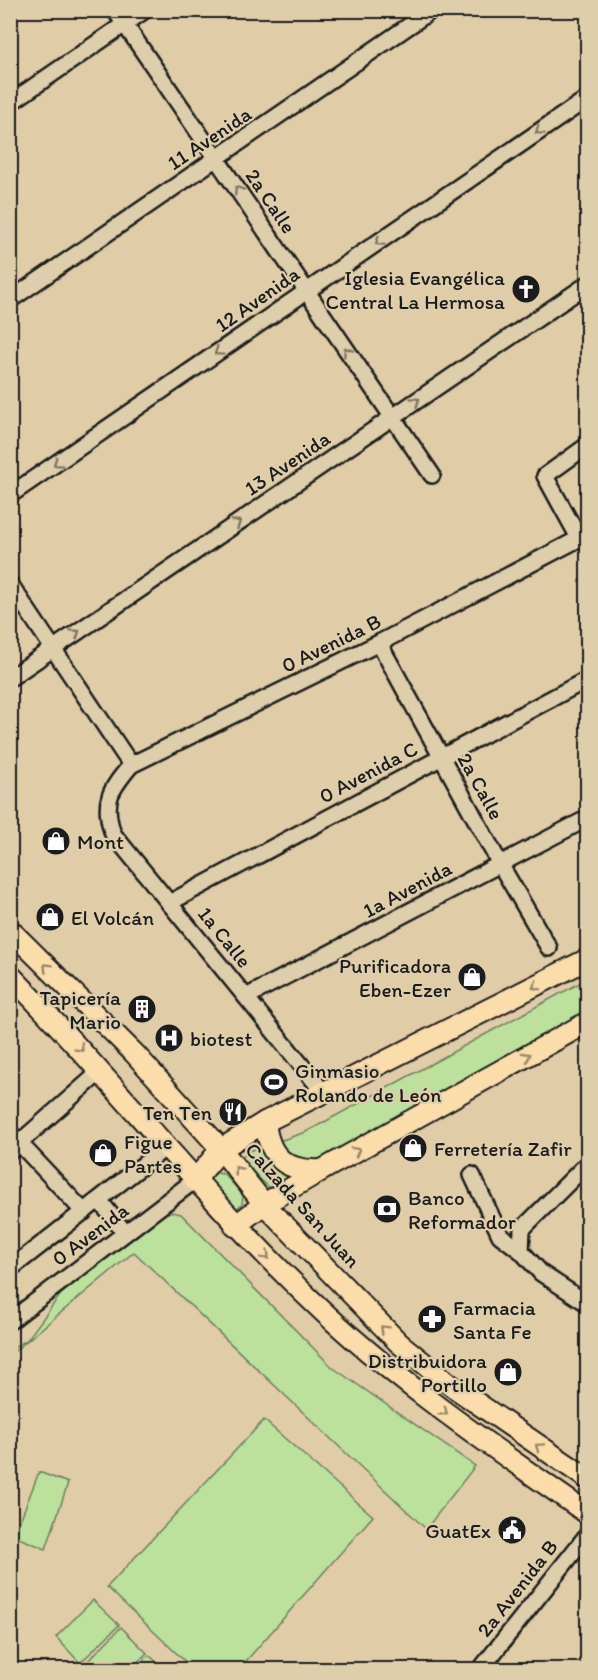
<svg xmlns="http://www.w3.org/2000/svg" width="598" height="1680" font-family="Itim,sans-serif">
<style>
.green{fill:#bbe19d;stroke:#6c7e5c;stroke-width:1.5}
.lines{fill:none;stroke-linecap:round;stroke-linejoin:round}
.minor-casing{stroke:#1c1c1c;stroke-width:20}
.major-casing{stroke:#1c1c1c;stroke-width:24}
.minor{stroke:#dfceac;stroke-width:15}
.major{stroke:#fbddab;stroke-width:20}
.oneway{stroke:#7e7564}
.oneway2{stroke:#97866b}
.labels{text-anchor:middle;dominant-baseline:central;stroke-width:4.5;stroke-linejoin:round;paint-order:stroke}
.street-label{font-size:21px;fill:#1c1c1c;stroke:#dfceac}
.poi-label{font-size:21px;fill:#1c1c1c;stroke:#dfceac;text-anchor:start}
</style>
<rect width="100%" height="100%" fill="#e1cca8"/>
<filter id="ink" filterUnits="userSpaceOnUse"><feTurbulence type="fractalNoise" baseFrequency=".0167" numOctaves="2"/><feDisplacementMap in="SourceGraphic" scale="12" xChannelSelector="R" yChannelSelector="G"/><feConvolveMatrix kernelMatrix="1 2 1 2 8 2 1 2 1" color-interpolation-filters="sRGB"/></filter>
<g filter="url(#ink)">
<!-- green -->
<g class="green">
<polygon points="587,979 587,1019 278,1196 240,1160 249,1151 306,1132"/>
<polygon points="216,1173 224,1174 243,1195 242,1205 233,1210 208,1180"/>
<polygon points="171,1212 181,1214 332,1367 475,1466 426,1529 134,1252 11,1354 11,1349 27,1340 61,1294 160,1215"/>
<polygon points="264,1420 373,1516 239,1669 193,1669 107,1587"/>
<polygon points="39,1472 68,1483 46,1549 14,1536"/>
<polygon points="93,1600 119,1625 80,1663 56,1637"/>
<polygon points="121,1627 147,1653 130,1669 88,1669 84,1665"/>
<polygon points="149,1655 164,1669 134,1669"/>
</g>
<g class="lines">
<!-- minor casing -->
<g class="minor-casing">
<g id="minor">
<polyline points="115,10 432,475"/>
<polyline points="10,103 145,10"/>
<polyline points="10,300 432,10"/>
<polyline points="10,495 588,98"/>
<polyline points="579,538 545,476 588,445"/>
<polyline points="10,584 131,765"/>
<polyline points="379,643 500,864 549,948"/>
<polyline points="10,678 588,284"/>
<polyline points="169,903 588,679"/>
<polyline points="246,997 588,818"/>
<path d="M324 1093 113 834C102 801 110 790 131 765L379 643 588 534"/>
<polyline points="10,1133 84,1212"/>
<polyline points="10,1151 101,1071"/>
<polyline points="472,1175 500,1235 521,1251 541,1273 588,1304"/>
<polyline points="99,1200 125,1233"/>
<polyline points="521,1251 522,1229 583,1168 588,1167"/>
<polyline points="10,1269 166,1147"/>
<polyline points="10,1321 195,1180"/>
<polyline points="480,1670 588,1534"/>
</g>
</g>
<!-- major casing -->
<g class="major-casing">
<g id="major">
<polyline points="10,930 135,1054 221,1149 264,1204 399,1343 452,1386 588,1479"/>
<path d="M10 975C114 1081 205 1199 312 1301 396 1382 493 1447 588 1514"/>
<path d="M265 1122C269 1158 286 1172 322 1170"/>
<polyline points="195,1180 221,1149 265,1122 588,959"/>
<polyline points="235,1226 264,1204 322,1170 588,1022"/>
</g>
</g>
<!-- minor -->
<use href="#minor" class="minor"/>
<!-- major -->
<use href="#major" class="major"/>
</g>
<!-- one-way arrows -->
<defs><path id="oneway-chevron" d="M-2-3.5L2.5 0L-2 3.5" fill="none" stroke-width="1.6" stroke-linecap="round" stroke-linejoin="round" transform="scale(1.5)"/></defs>
<g class="oneway">
<use href="#oneway-chevron" transform="translate(539 131) rotate(145)"/>
<use href="#oneway-chevron" transform="translate(238 190) rotate(-124)"/>
<use href="#oneway-chevron" transform="translate(379 242) rotate(145)"/>
<use href="#oneway-chevron" transform="translate(347 351) rotate(-124)"/>
<use href="#oneway-chevron" transform="translate(218 352) rotate(145)"/>
<use href="#oneway-chevron" transform="translate(416 401) rotate(-34)"/>
<use href="#oneway-chevron" transform="translate(57 463) rotate(145)"/>
<use href="#oneway-chevron" transform="translate(237 523) rotate(-34)"/>
<use href="#oneway-chevron" transform="translate(76 633) rotate(-34)"/>
</g>
<g class="oneway2">
<use href="#oneway-chevron" transform="translate(47 967) rotate(-135)"/>
<use href="#oneway-chevron" transform="translate(536 986) rotate(153)"/>
<use href="#oneway-chevron" transform="translate(80 1048) rotate(47)"/>
<use href="#oneway-chevron" transform="translate(527 1056) rotate(-29)"/>
<use href="#oneway-chevron" transform="translate(356 1151) rotate(-29)"/>
<use href="#oneway-chevron" transform="translate(238 1170) rotate(-128)"/>
<use href="#oneway-chevron" transform="translate(266 1256) rotate(45)"/>
<use href="#oneway-chevron" transform="translate(384 1329) rotate(-135)"/>
<use href="#oneway-chevron" transform="translate(444 1412) rotate(37)"/>
<use href="#oneway-chevron" transform="translate(539 1447) rotate(-145)"/>
</g>
</g>
<!-- icons -->
<defs>
<g id="church-disc" transform="scale(1.5)"><circle r="9.5" fill="#1c1c1c" stroke="#dfceac"/><path d="M-1.2-6h2.4v3.5h3.3v2.4h-3.3V6h-2.4V-.1h-3.3v-2.4h3.3Z" fill="#fff"/></g>
<g id="shop-disc" transform="scale(1.5)"><circle r="9.5" fill="#1c1c1c" stroke="#dfceac"/><path d="M-5-2.5h2.3a2.7 3.5 0 0 1 5.4 0H5L5.5 6h-11ZM-1.5-2.5h3a1.5 2.3 0 0 0-3 0Z" fill="#fff"/></g>
<g id="building-disc" transform="scale(1.5)"><circle r="9.5" fill="#1c1c1c" stroke="#dfceac"/><path d="M-4-6H4V6H1V3H-1V6H-4ZM-2.5-4.3h1.7v1.8h-1.7ZM.8-4.3h1.7v1.8H.8ZM-2.5-1h1.7V.8h-1.7ZM.8-1h1.7V.8H.8Z" fill="#fff"/></g>
<g id="hospital-disc" transform="scale(1.5)"><circle r="9.5" fill="#1c1c1c" stroke="#dfceac"/><path d="M-5-5h3v3.5h4V-5h3V5h-3V1.5h-4V5h-3Z" fill="#fff"/></g>
<g id="stadium-disc" transform="scale(1.5)"><circle r="9.5" fill="#1c1c1c" stroke="#dfceac"/><path d="M0-5a6.5 5 0 1 0 0 10a6.5 5 0 1 0 0-10ZM-3.5-1.8h7v3.6h-7Z" fill="#fff"/></g>
<g id="restaurant-disc" transform="scale(1.5)"><circle r="9.5" fill="#1c1c1c" stroke="#dfceac"/><path d="M-5-6h1v4h1v-4h1v4h1v-4h1v5L-1.5 .5V6h-2V.5L-5-1ZM5-6V6H3V1.5H1.5Q1.5-4 5-6Z" fill="#fff"/></g>
<g id="bank-disc" transform="scale(1.5)"><circle r="9.5" fill="#1c1c1c" stroke="#dfceac"/><path d="M-6-4H6V4H-6ZM0-2.3a2.3 2.3 0 1 0 0 4.6a2.3 2.3 0 1 0 0-4.6Z" fill="#fff"/></g>
<g id="pharmacy-disc" transform="scale(1.5)"><circle r="9.5" fill="#1c1c1c" stroke="#dfceac"/><path d="M-2-6h4v4h4v4h-4v4h-4v-4h-4v-4h4Z" fill="#fff"/></g>
<g id="civic-disc" transform="scale(1.5)"><circle r="9.5" fill="#1c1c1c" stroke="#dfceac"/><path d="M-.6-6.5H3V-4.5H.6V-3L4-1V1h2V6H-6V1h2V-1L-.6-3ZM-1.2 2.5V6h2.4V2.5Z" fill="#fff"/></g>
</defs>
<g fill-rule="evenodd">
<use href="#church-disc" x="526" y="289"/>
<use href="#shop-disc" x="56" y="841"/>
<use href="#shop-disc" x="50" y="917"/>
<use href="#shop-disc" x="472" y="977"/>
<use href="#building-disc" x="142" y="1009"/>
<use href="#hospital-disc" x="169" y="1038"/>
<use href="#stadium-disc" x="274" y="1082"/>
<use href="#restaurant-disc" x="233" y="1112"/>
<use href="#shop-disc" x="413" y="1148"/>
<use href="#shop-disc" x="103" y="1153"/>
<use href="#bank-disc" x="387" y="1209"/>
<use href="#pharmacy-disc" x="432" y="1319"/>
<use href="#shop-disc" x="508" y="1372"/>
<use href="#civic-disc" x="512" y="1530"/>
</g>
<g class="labels">
<!-- street labels -->
<g class="street-label">
<text transform="translate(209 138) rotate(-34)">11 Avenida</text>
<text transform="translate(271 201) rotate(56)">2a Calle</text>
<text transform="translate(257 299) rotate(-35)">12 Avenida</text>
<text transform="translate(287 463) rotate(-34)">13 Avenida</text>
<text transform="translate(331 643) rotate(-26)">0 Avenida B</text>
<text transform="translate(368 772) rotate(-28)">0 Avenida C</text>
<text transform="translate(481 786) rotate(61)">2a Calle</text>
<text transform="translate(407 889) rotate(-28)">1a Avenida</text>
<text transform="translate(225 937) rotate(51)">1a Calle</text>
<text transform="translate(303 1205) rotate(48)">Calzada San Juan</text>
<text transform="translate(90 1234) rotate(-37)">0 Avenida</text>
<text transform="translate(517 1588) rotate(-52)">2a Avenida B</text>
</g>
<!-- poi labels -->
<g class="poi-label">
<text x="505" y="277" text-anchor="end">Iglesia Evangélica<tspan x="505" dy="24">Central La Hermosa</tspan></text>
<text x="77" y="841">Mont</text>
<text x="71" y="917">El Volcán</text>
<text x="451" y="965" text-anchor="end">Purificadora<tspan x="451" dy="24">Eben-Ezer</tspan></text>
<text x="121" y="997" text-anchor="end">Tapicería<tspan x="121" dy="24">Mario</tspan></text>
<text x="190" y="1038">biotest</text>
<text x="295" y="1070">Ginmasio<tspan x="295" dy="24">Rolando de León</tspan></text>
<text x="212" y="1112" text-anchor="end">Ten Ten</text>
<text x="124" y="1141">Figue<tspan x="124" dy="24">Partes</tspan></text>
<text x="434" y="1148">Ferretería Zafir</text>
<text x="408" y="1197">Banco<tspan x="408" dy="24">Reformador</tspan></text>
<text x="453" y="1307">Farmacia<tspan x="453" dy="24">Santa Fe</tspan></text>
<text x="487" y="1360" text-anchor="end">Distribuidora<tspan x="487" dy="24">Portillo</tspan></text>
<text x="491" y="1530" text-anchor="end">GuatEx</text>
</g>
</g>
<!-- margin -->
<rect width="598" height="1680" fill="none" stroke="#dfceac" stroke-width="36"/>
<rect x="18" y="18" width="562" height="1644" fill="none" stroke="#1c1c1c" stroke-width="2" filter="url(#ink)"/>
</svg>
